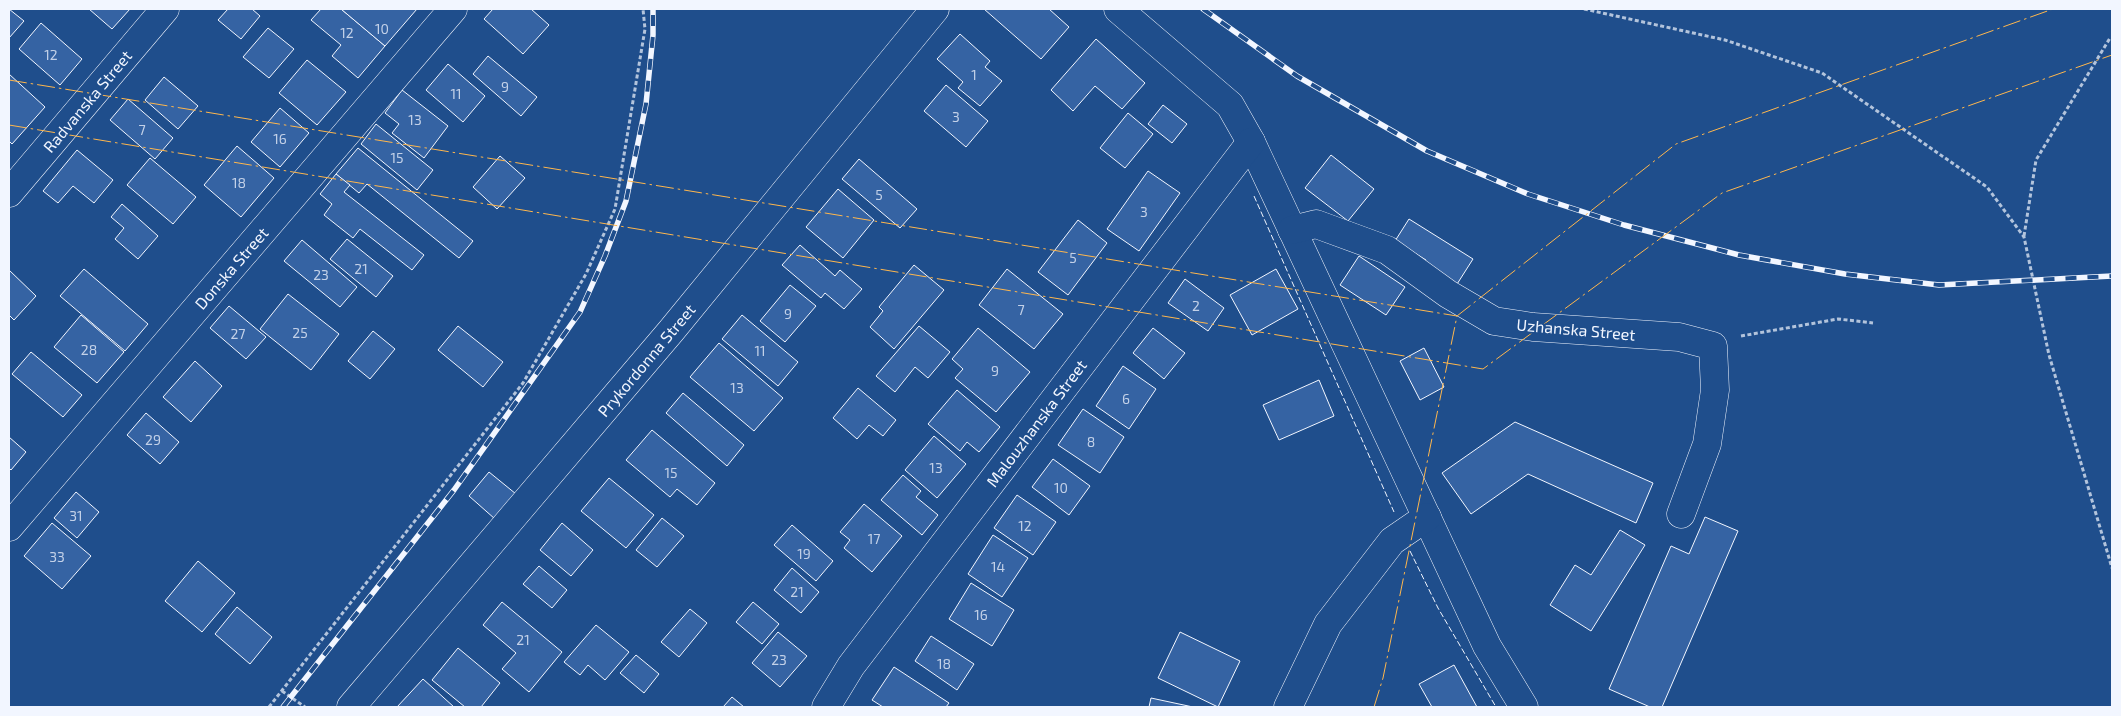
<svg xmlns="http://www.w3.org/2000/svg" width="2121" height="716" font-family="'Exo 2',sans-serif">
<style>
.building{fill:#3563a3;stroke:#f2f6ff}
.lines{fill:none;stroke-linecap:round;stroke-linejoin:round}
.minor-casing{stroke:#f2f6ff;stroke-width:29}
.path{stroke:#b3c4dc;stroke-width:3;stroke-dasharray:4 2.5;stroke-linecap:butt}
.minor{stroke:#1f4e8c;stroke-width:28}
.rail-casing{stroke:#f2f6ff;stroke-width:5.5}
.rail{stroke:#1f4e8c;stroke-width:4;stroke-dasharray:11;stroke-linecap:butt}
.fence{stroke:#f2f6ff;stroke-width:1;stroke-dasharray:6 2.5;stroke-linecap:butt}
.power{stroke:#ffb74d;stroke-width:1;stroke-dasharray:18 4 2.5 4;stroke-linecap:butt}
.labels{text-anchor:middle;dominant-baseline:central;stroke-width:4;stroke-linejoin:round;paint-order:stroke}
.number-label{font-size:14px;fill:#c3d1e8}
.street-label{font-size:16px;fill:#f2f6ff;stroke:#1f4e8c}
</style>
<rect width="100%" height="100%" fill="#1f4e8c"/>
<!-- building -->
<g class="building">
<polygon points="9,9 24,21 9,38"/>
<polygon points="89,9 130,9 112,29"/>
<polygon points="228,9 252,9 260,16 241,39 218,20"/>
<polygon points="321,9 341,9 385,46 358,78 332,56 341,45 311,20"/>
<polygon points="341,9 417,9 385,46"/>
<polygon points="493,9 531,9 549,25 523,54 484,19"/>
<polygon points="984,9 1049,9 1069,27 1041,59"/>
<polygon points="41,23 82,59 60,85 19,49"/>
<polygon points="268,28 294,49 269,78 243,57"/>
<polygon points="960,34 990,61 985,67 1002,81 980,106 958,88 963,82 937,59"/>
<polygon points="1096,39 1145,83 1122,109 1095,86 1073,111 1051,90"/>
<polygon points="488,56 537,97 521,116 473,74"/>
<polygon points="307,60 346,92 317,125 279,93"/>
<polygon points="448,64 485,96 463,122 426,90"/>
<polygon points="9,74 45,107 12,144 9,141"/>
<polygon points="164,77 198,106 178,129 145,100"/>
<polygon points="946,85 988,121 966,147 924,111"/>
<polygon points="402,90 448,126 424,158 392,133 399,124 385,113"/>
<polygon points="128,99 173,138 155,159 110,120"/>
<polygon points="1163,105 1187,124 1172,143 1148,124"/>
<polygon points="280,108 309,133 280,167 251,142"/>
<polygon points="1128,113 1153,134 1125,168 1100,148"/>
<polygon points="376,124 433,170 417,190 361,144"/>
<polygon points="237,146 274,178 241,217 204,185"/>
<polygon points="358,148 473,241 459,258 367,184 359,193 336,174"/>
<polygon points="77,150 113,180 94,203 73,186 58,203 43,191"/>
<polygon points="1331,155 1374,189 1348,221 1305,188"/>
<polygon points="500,156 525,178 497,209 473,187"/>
<polygon points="150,158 196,197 173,224 127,185"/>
<polygon points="859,159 917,209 900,228 842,179"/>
<polygon points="1148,171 1180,193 1139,251 1107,229"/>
<polygon points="336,174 350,185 344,192 424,255 412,270 360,229 353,238 324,215 332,204 320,194"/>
<polygon points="838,189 874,220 843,258 806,227"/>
<polygon points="122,204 158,236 138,259 115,239 124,228 111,217"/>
<polygon points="1409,219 1473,259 1452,292 1419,271 1426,260 1395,241"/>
<polygon points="1078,220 1107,243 1068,295 1038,272"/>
<polygon points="347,239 393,276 376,297 330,259"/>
<polygon points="302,240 357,287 340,307 284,261"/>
<polygon points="800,245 835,276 840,270 862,289 844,309 825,293 821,298 782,265"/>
<polygon points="1359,256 1405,287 1386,315 1340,285"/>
<polygon points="914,265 944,290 894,349 870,327 883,311 879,307"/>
<polygon points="84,269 148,324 125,351 60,296"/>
<polygon points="1007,269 1063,314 1034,349 979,305"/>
<polygon points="1276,269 1298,309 1252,335 1230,295"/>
<polygon points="9,270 36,296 14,320 9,315"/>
<polygon points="1185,279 1224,308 1208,331 1168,303"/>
<polygon points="790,285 816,306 785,342 760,321"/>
<polygon points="288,294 339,334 311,370 260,329"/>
<polygon points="229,306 266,337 246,359 210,328"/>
<polygon points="81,315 124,352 97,383 54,347"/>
<polygon points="742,315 798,362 778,386 722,339"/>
<polygon points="458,326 503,362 483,387 438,350"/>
<polygon points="919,326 950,352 928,378 915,367 895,392 876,376"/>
<polygon points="978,328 1030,372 996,412 955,378 963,369 952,359"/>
<polygon points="1153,328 1185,353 1164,379 1133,353"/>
<polygon points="373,331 395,349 370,379 348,361"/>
<polygon points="719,343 783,398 754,431 690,377"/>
<polygon points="1424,348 1444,387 1420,400 1400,361"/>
<polygon points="31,352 82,395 63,417 12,374"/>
<polygon points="195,361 222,386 191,422 163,397"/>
<polygon points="1123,366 1156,389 1129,429 1096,406"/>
<polygon points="1319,380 1334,416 1279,440 1263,405"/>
<polygon points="858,388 896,420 883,436 869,425 857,439 833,418"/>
<polygon points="957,390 1000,427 979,452 967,442 960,451 928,424"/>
<polygon points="683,393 744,445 727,466 666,413"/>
<polygon points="1083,409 1124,437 1100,473 1058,445"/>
<polygon points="146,413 179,442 160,464 127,435"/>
<polygon points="1515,422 1653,483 1636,523 1528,474 1471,514 1442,473"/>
<polygon points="652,430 715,483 697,505 677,489 670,497 626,460"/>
<polygon points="934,436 966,464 937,498 905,470"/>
<polygon points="9,437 26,452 11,470 9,468"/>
<polygon points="1053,459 1090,486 1069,515 1032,487"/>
<polygon points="489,472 516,494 495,519 469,496"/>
<polygon points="903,475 921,491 916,497 938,515 922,535 881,500"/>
<polygon points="609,478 654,515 626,548 581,511"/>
<polygon points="76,492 99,512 77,538 54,518"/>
<polygon points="1017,495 1056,522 1033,555 994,528"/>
<polygon points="864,504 902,536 872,572 844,548 850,540 840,532"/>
<polygon points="1705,517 1738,531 1662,707 1650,707 1609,689 1671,546 1689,554"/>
<polygon points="662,518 684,536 657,567 636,550"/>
<polygon points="52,523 91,556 62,589 24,556"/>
<polygon points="562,523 593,550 571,576 540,550"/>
<polygon points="792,525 833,561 816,581 774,545"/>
<polygon points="1620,530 1645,545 1591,631 1550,605 1575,565 1591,575"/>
<polygon points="993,535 1028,558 1002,597 968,574"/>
<polygon points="198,561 235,593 202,632 165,601"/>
<polygon points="539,566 567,590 552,608 523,584"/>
<polygon points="792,568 819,592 801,613 774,590"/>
<polygon points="971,583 1014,610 992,646 949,619"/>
<polygon points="502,602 562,652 529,692 502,669 516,653 483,625"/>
<polygon points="753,602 779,624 762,644 736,622"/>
<polygon points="237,607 272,637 250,664 215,634"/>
<polygon points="690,609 707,623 679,657 661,642"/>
<polygon points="596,625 629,652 605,680 588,665 580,675 564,662"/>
<polygon points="778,632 807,656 780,687 752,663"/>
<polygon points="1180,632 1240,661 1218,707 1158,678"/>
<polygon points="931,636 974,664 957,690 915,661"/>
<polygon points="458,648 500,683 481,707 465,707 432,680"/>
<polygon points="636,655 659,674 644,693 620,673"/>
<polygon points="1454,665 1477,707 1432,707 1419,684"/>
<polygon points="894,667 949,703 946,707 883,707 872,700"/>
<polygon points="423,679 454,707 397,707"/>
<polygon points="732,697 744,707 723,707"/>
<polygon points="1151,698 1193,707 1149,707"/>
</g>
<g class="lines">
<!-- minor casing -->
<g class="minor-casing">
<g id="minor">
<polyline points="1118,9 1230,105 1251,142 1487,646 1524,707"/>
<polyline points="9,193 165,9"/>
<polyline points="1292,230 1316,224 1387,250 1448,294 1494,321 1533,327 1679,337 1713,346 1715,390 1707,444 1681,514"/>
<polyline points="9,527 453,9"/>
<polyline points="351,707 671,331 935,9"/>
<polyline points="826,707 851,666 1251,142"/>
<polyline points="1288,707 1328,624 1392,541 1427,517"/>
</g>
</g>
<!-- path -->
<g class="path">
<polyline points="1584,9 1725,40 1822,73 1987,187 2024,237 2049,355 2112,568"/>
<polyline points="2024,236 2036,160 2110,38"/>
<polyline points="1741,336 1838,319 1873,323"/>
<polyline points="282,691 305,707"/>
<polyline points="269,707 523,383 586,274 615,209 645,29 643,9"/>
</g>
<!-- minor -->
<use href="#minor" class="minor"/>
<!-- rail casing -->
<g class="rail-casing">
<g id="rail">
<polyline points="1203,9 1297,76 1427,151 1528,194 1624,225 1739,255 1845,274 1939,285 2112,276"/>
<polyline points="283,707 454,490 580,312 605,256 626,201 646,104 653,35 653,9"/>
</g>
</g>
<!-- rail -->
<use href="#rail" class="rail"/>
<!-- fence -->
<g class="fence">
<polyline points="1254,196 1394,512"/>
<polyline points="1410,551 1438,608 1496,707"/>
</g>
<!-- power -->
<g class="power">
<polyline points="9,80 1457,316"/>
<polyline points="9,125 1483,369 1722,193 2112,55"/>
<polyline points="1374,707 1383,678 1457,316 1676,144 2053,9"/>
</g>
</g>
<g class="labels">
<!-- number labels -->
<g class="number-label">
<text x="382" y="28">10</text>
<text x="347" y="32">12</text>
<text x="51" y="54">12</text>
<text x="974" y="74">1</text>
<text x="505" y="86">9</text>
<text x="456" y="93">11</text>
<text x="956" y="116">3</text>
<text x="415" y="119">13</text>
<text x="142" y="129">7</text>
<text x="280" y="138">16</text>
<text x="397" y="157">15</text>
<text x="239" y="182">18</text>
<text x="879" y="194">5</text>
<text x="1144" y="211">3</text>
<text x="1073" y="257">5</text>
<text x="361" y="268">21</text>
<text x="321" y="274">23</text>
<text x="1196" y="305">2</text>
<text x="1021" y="309">7</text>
<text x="788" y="313">9</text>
<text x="300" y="332">25</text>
<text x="238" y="333">27</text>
<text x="89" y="349">28</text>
<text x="760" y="350">11</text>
<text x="995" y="370">9</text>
<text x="737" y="387">13</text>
<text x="1126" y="398">6</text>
<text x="153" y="439">29</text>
<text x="1091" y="441">8</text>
<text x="936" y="467">13</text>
<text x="671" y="472">15</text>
<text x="1061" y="487">10</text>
<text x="76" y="515">31</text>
<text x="1025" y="525">12</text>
<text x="874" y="538">17</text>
<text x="804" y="553">19</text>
<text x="57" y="556">33</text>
<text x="998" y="566">14</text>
<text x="797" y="591">21</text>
<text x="981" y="614">16</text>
<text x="523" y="639">21</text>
<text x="779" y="659">23</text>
<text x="944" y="663">18</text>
</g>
<!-- street labels -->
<g class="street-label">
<text transform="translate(87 101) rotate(-50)">Radvanska Street</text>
<text transform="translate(231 268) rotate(-49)">Donska Street</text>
<text transform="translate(1576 329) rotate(5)">Uzhanska Street</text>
<text transform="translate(646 360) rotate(-50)">Prykordonna Street</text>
<text transform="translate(1036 423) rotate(-53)">Malouzhanska Street</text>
</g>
</g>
<!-- border -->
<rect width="2121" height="716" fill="none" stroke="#f2f6ff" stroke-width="20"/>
</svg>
